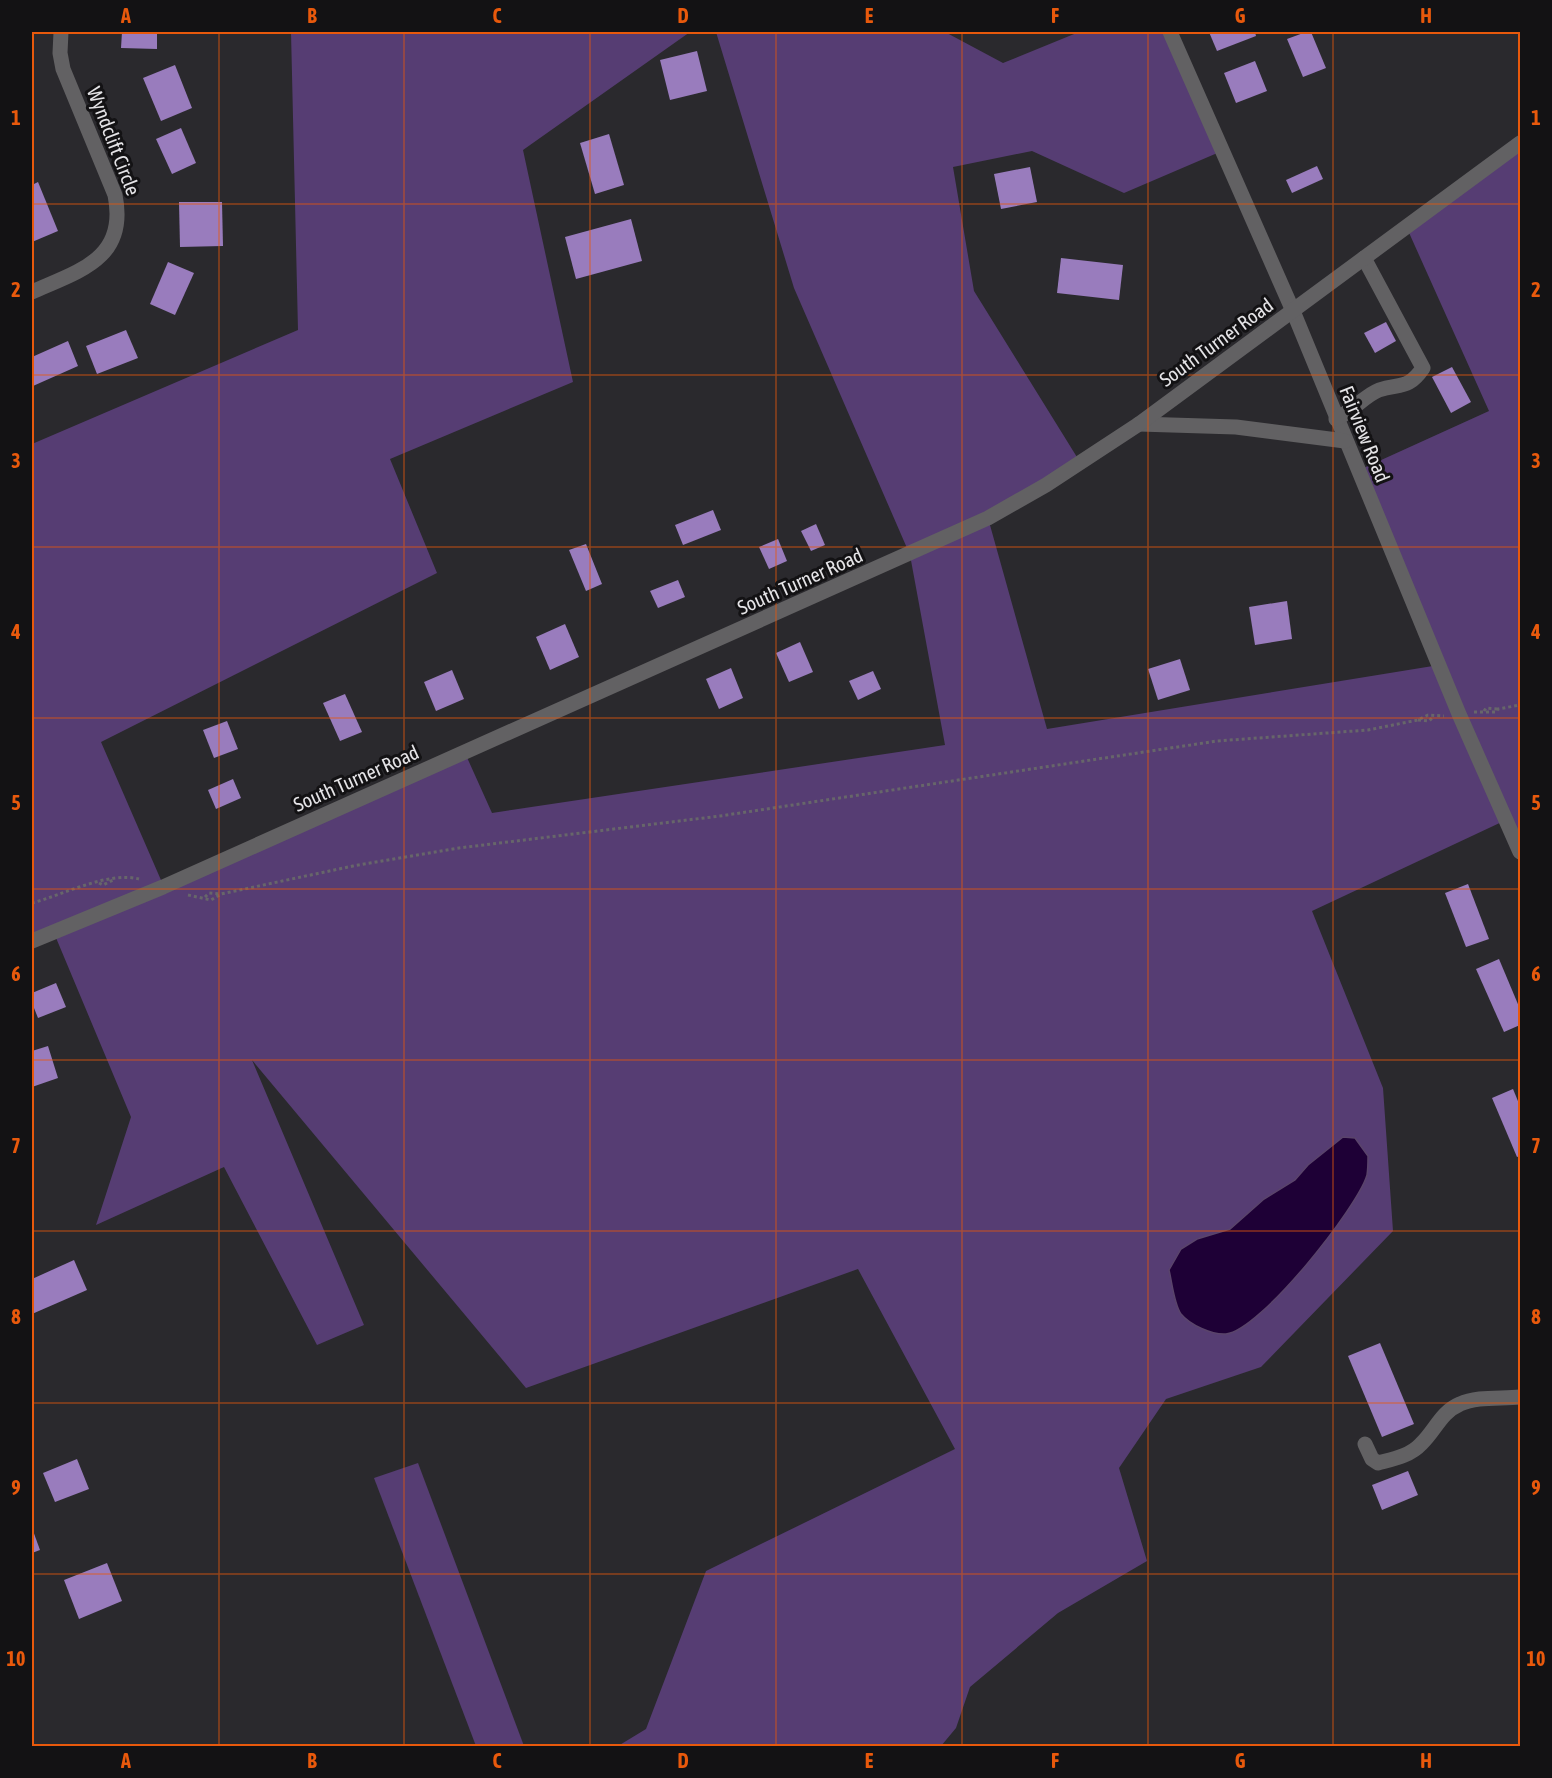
<svg xmlns="http://www.w3.org/2000/svg" width="1552" height="1778" font-family="'Asap Condensed',sans-serif">
<style>
.green{fill:#563d73}
.water{fill:#1e0036;stroke:#5a446b;stroke-width:1.5}
.building{fill:#997cbd}
.lines{fill:none;stroke-linecap:round;stroke-linejoin:round}
.path{stroke:#67666a;stroke-width:3;stroke-dasharray:3 3;stroke-linecap:butt}
.minor{stroke:#626163;stroke-width:15}
.grid{fill:none;stroke:#e8590c;stroke-width:1.5;stroke-opacity:0.55}
.labels{text-anchor:middle;dominant-baseline:central;stroke-width:6;stroke-linejoin:round;paint-order:stroke}
.street-label{font-size:20px;fill:#e5e4e7;stroke:#131214}
.neatline{fill:none;stroke:#e8590c;stroke-width:2}
.grid-label{font-size:20px;text-anchor:middle;font-weight:bold;fill:#e8590c}
</style>
<rect width="100%" height="100%" fill="#2a292d"/>
<!-- green -->
<g class="green">
<polygon points="291,32 690,32 523,150 573,382 390,459 437,573 101,742 164,887 465,753 492,813 945,745 910,555 794,288 716,32 945,32 1003,63 1079,32 1170,32 1222,151 1124,193 1032,151 953,167 974,291 1080,462 988,518 1047,729 1439,665 1357,471 1489,411 1406,226 1520,143 1520,852 1506,820 1312,911 1383,1088 1393,1231 1261,1367 1166,1399 1119,1468 1147,1561 1058,1613 970,1687 956,1728 941,1746 618,1746 646,1729 706,1571 955,1449 858,1269 526,1388 252,1060 364,1325 317,1345 224,1167 96,1225 131,1117 54,933 32,941 32,444 298,330"/>
<polygon points="418,1463 524,1746 476,1746 374,1478"/>
</g>
<!-- water -->
<path class="water" d="M1343 1137 1355 1138 1368 1156C1368 1162 1368 1169 1367 1175 1358 1207 1260 1331 1226 1334 1212 1335 1190 1325 1181 1314 1174 1304 1172 1282 1169 1270L1181 1249 1197 1239 1230 1229 1264 1199 1295 1180 1308 1165Z"/>
<!-- building -->
<g class="building">
<polygon points="122,32 157,32 157,49 121,48"/>
<polygon points="1209,32 1255,32 1256,36 1217,51"/>
<polygon points="1306,32 1311,32 1326,68 1303,77 1287,39"/>
<polygon points="697,51 707,91 670,100 660,60"/>
<polygon points="1255,61 1267,91 1236,103 1224,73"/>
<polygon points="175,65 192,108 161,121 143,78"/>
<polygon points="181,128 196,163 172,174 156,139"/>
<polygon points="609,134 624,185 595,194 580,143"/>
<polygon points="1317,166 1323,179 1292,193 1286,180"/>
<polygon points="1030,167 1037,202 1001,209 994,174"/>
<polygon points="38,182 58,231 32,242 32,185"/>
<polygon points="179,202 222,202 223,246 180,247"/>
<polygon points="631,219 642,261 576,279 565,237"/>
<polygon points="1061,258 1123,265 1119,300 1057,293"/>
<polygon points="168,262 194,273 175,315 150,304"/>
<polygon points="1386,322 1396,341 1375,353 1364,333"/>
<polygon points="126,330 138,358 97,374 86,346"/>
<polygon points="68,341 78,366 33,386 32,357"/>
<polygon points="1452,367 1471,402 1451,413 1432,377"/>
<polygon points="713,510 721,530 683,545 675,525"/>
<polygon points="816,524 825,545 811,551 801,531"/>
<polygon points="778,539 787,561 769,569 759,547"/>
<polygon points="586,544 602,584 586,591 569,550"/>
<polygon points="678,580 685,597 658,608 650,591"/>
<polygon points="1287,601 1292,639 1255,645 1249,607"/>
<polygon points="565,624 579,657 550,670 536,637"/>
<polygon points="800,642 813,672 789,682 776,653"/>
<polygon points="1180,659 1190,690 1158,700 1148,669"/>
<polygon points="731,668 743,698 719,709 706,679"/>
<polygon points="452,670 464,699 436,711 424,682"/>
<polygon points="873,671 881,689 858,700 849,681"/>
<polygon points="345,694 362,732 340,741 323,703"/>
<polygon points="227,721 238,749 214,758 203,730"/>
<polygon points="233,779 241,798 216,809 208,790"/>
<polygon points="1468,884 1489,939 1466,947 1445,893"/>
<polygon points="1499,959 1520,1009 1520,1025 1504,1032 1476,969"/>
<polygon points="56,983 66,1007 38,1018 32,1003 32,993"/>
<polygon points="48,1046 58,1078 32,1087 32,1051"/>
<polygon points="1513,1089 1520,1106 1520,1156 1517,1157 1492,1098"/>
<polygon points="74,1260 87,1290 32,1314 32,1279"/>
<polygon points="1380,1343 1414,1424 1382,1437 1348,1356"/>
<polygon points="77,1459 89,1489 55,1502 43,1473"/>
<polygon points="1408,1471 1418,1495 1382,1510 1372,1485"/>
<polygon points="32,1528 40,1550 32,1553"/>
<polygon points="107,1563 122,1601 79,1619 64,1580"/>
</g>
<g class="lines">
<!-- path -->
<g class="path">
<polyline points="1484,711 1486,708 1498,709"/>
<polyline points="1474,712 1496,712 1498,709 1520,705"/>
<polyline points="1418,720 1429,721 1432,718"/>
<polyline points="99,883 103,885 113,880"/>
<polyline points="188,895 211,900 221,894 353,866 459,848 720,816 1217,741 1368,730 1418,720 1428,715 1444,716"/>
<polyline points="205,897 209,893 221,894"/>
<path d="M32 903C63 895 108 871 139 879"/>
</g>
<!-- minor -->
<g class="minor">
<polyline points="1170,32 1293,311 1459,714 1520,852"/>
<path d="M32 292C79 271 128 259 115 195L63 69 60 53 61 32"/>
<path d="M1336 419C1351 412 1367 394 1379 390 1400 383 1408 390 1423 368L1364 258"/>
<polyline points="1139,424 1236,427 1345,441"/>
<polyline points="32,941 163,887 988,518 1046,485 1139,424 1520,143"/>
<path d="M1365 1444 1372 1459 1378 1463C1393 1459 1410 1456 1421 1444 1435 1431 1441 1412 1460 1404 1477 1396 1501 1399 1520 1397"/>
</g>
</g>
<!-- grid -->
<path class="grid" d="M219 32V1746M404 32V1746M590 32V1746M776 32V1746M962 32V1746M1148 32V1746M1333 32V1746M32 204H1520M32 375H1520M32 547H1520M32 718H1520M32 889H1520M32 1060H1520M32 1231H1520M32 1403H1520M32 1574H1520"/>
<g class="labels">
<!-- street labels -->
<g class="street-label">
<text transform="translate(114 141) rotate(69)">Wyndclift Circle</text>
<text transform="translate(1216 342) rotate(-36)">South Turner Road</text>
<text transform="translate(1365 434) rotate(68)">Fairview Road</text>
<text transform="translate(800 581) rotate(-24)">South Turner Road</text>
<text transform="translate(356 778) rotate(-24)">South Turner Road</text>
</g>
</g>
<!-- border -->
<rect width="1552" height="1778" fill="none" stroke="#131214" stroke-width="66"/>
<rect x="33" y="33" width="1486" height="1712" class="neatline"/>
<g class="grid-label">
<text x="126" y="23">A</text>
<text x="312" y="23">B</text>
<text x="497" y="23">C</text>
<text x="683" y="23">D</text>
<text x="869" y="23">E</text>
<text x="1055" y="23">F</text>
<text x="1240" y="23">G</text>
<text x="1426" y="23">H</text>
<text x="16" y="125">1</text>
<text x="1536" y="125">1</text>
<text x="16" y="297">2</text>
<text x="1536" y="297">2</text>
<text x="16" y="468">3</text>
<text x="1536" y="468">3</text>
<text x="16" y="639">4</text>
<text x="1536" y="639">4</text>
<text x="16" y="810">5</text>
<text x="1536" y="810">5</text>
<text x="16" y="981">6</text>
<text x="1536" y="981">6</text>
<text x="16" y="1153">7</text>
<text x="1536" y="1153">7</text>
<text x="16" y="1324">8</text>
<text x="1536" y="1324">8</text>
<text x="16" y="1495">9</text>
<text x="1536" y="1495">9</text>
<text x="16" y="1666">10</text>
<text x="1536" y="1666">10</text>
<text x="126" y="1768">A</text>
<text x="312" y="1768">B</text>
<text x="497" y="1768">C</text>
<text x="683" y="1768">D</text>
<text x="869" y="1768">E</text>
<text x="1055" y="1768">F</text>
<text x="1240" y="1768">G</text>
<text x="1426" y="1768">H</text>
</g>
</svg>
